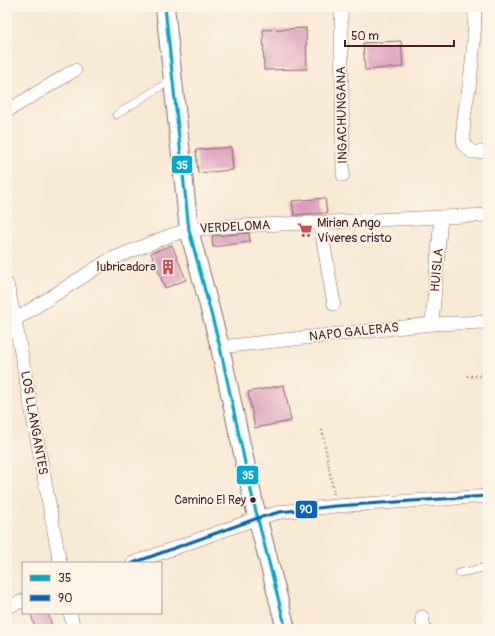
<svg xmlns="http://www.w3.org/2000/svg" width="495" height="636" font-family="Pangolin,sans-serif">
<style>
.building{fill:#dca0be}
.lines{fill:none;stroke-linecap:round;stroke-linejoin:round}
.lane-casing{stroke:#876666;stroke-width:8}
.street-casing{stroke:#876666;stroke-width:14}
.secondary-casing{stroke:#876666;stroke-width:20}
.path{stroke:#876666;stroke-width:2.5;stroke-dasharray:1 3;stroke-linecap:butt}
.lane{stroke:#fff;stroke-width:7}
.street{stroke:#fff;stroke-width:13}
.secondary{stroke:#fff;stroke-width:18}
.bus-1-casing{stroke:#fcf5e5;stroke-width:6}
.bus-2-casing{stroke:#fcf5e5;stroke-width:6}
.bus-1{stroke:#00a9ce;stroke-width:3}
.bus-2{stroke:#0065bd;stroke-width:3}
.bus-dot{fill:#4a1f2b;stroke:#fcf5e5;stroke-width:1.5}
.labels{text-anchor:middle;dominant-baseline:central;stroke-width:3.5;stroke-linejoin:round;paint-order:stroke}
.bus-label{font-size:12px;fill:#4a1f2b;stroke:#fcf5e5;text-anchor:end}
.street-label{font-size:13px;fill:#4a1f2b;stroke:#fcf5e5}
.poi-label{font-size:13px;fill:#4a1f2b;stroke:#fcf5e5;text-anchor:start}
.line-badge{stroke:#fcf5e5;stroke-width:1.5}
.badge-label{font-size:11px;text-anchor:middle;font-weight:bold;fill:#fff}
</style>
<rect width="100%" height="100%" fill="#fcf5e5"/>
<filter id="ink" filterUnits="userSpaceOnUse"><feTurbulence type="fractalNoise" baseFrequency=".025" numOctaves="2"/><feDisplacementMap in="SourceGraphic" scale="8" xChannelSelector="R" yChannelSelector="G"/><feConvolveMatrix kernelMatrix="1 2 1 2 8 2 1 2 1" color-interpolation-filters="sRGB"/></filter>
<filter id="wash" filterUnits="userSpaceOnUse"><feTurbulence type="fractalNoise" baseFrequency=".012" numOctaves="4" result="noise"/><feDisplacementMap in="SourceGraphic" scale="16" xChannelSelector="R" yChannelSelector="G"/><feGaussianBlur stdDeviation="0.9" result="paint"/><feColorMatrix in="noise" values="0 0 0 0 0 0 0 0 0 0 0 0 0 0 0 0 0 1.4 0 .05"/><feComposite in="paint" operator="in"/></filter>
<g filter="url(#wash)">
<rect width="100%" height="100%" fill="#f8e9d3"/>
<g id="blocks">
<!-- building -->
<g class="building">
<polygon points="306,28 307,69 264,70 263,30"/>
<polygon points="401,41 403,67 365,70 363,43"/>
<polygon points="231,147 233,170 198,173 196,150"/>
<polygon points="325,198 327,213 294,215 292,201"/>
<polygon points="249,233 250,242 213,247 212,236"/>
<polygon points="172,245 186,280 165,288 151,253"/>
<polygon points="284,385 291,421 255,428 248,392"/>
<polygon points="31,613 48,613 53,629 35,629"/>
</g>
</g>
</g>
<g filter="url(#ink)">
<use href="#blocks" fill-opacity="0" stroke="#876666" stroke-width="1"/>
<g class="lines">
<!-- lane casing -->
<g class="lane-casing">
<g id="lane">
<polyline points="116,115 171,80"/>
<polyline points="459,573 488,567"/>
</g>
</g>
<!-- street casing -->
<g class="street-casing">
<g id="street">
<polyline points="341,7 343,175"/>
<path d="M475 7C475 32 473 56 470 81 467 102 461 123 464 145L472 152H488"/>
<polyline points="7,111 75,70"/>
<polyline points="320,223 334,304"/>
<polyline points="7,284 15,320 60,563"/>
<polyline points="432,324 441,217"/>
<polyline points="7,325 109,260 171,235 189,230 236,226 488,215"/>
<polyline points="220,347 432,324 488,322"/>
<polyline points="133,563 258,518 280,512 336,506 488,496"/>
<polyline points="7,607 23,601"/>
<polyline points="70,613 74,629"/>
<polyline points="422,617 424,629"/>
</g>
</g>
<!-- secondary casing -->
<g class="secondary-casing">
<polyline id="secondary" points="165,7 189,230 220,347 253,500 286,629"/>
</g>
<!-- path -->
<g class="path">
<polyline points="467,376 488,376"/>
<polyline points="322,430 334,494"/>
</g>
<!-- lane -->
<use href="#lane" class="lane"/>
<!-- street -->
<use href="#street" class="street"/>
<!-- secondary -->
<use href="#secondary" class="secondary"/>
<!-- bus-1 casing -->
<g class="bus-1-casing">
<polyline id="bus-1" points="165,7 189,230 220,347 253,500 286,629"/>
</g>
<!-- bus-2 casing -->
<g class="bus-2-casing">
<polyline id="bus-2" points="133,563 258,518 280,512 336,506 488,496"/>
</g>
<!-- bus-1 -->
<use href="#bus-1" class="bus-1"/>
<!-- bus-2 -->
<use href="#bus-2" class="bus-2"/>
</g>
</g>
<!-- icons -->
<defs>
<g id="supermarket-bare" transform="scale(1.2)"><path d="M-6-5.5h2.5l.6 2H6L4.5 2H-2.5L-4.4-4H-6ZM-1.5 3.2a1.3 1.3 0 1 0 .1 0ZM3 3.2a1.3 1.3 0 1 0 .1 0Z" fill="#d1495b" stroke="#fcf5e5" stroke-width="2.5" paint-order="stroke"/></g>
<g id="building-bare" transform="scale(1.2)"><path d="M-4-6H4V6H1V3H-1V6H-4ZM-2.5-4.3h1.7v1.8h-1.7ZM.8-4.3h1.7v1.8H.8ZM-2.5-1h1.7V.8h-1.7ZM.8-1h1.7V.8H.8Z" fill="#d1495b" stroke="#fcf5e5" stroke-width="2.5" paint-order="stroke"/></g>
</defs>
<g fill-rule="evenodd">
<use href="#supermarket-bare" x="305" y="230"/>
<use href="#building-bare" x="168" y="267"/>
</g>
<!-- markers -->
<circle class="bus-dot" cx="253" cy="500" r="3.5"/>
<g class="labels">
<!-- bus labels -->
<g class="bus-label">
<text x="246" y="500">Camino El Rey</text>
</g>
<!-- street labels -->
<g class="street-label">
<text transform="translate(342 115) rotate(-91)">INGACHUNGANA</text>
<text transform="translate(235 227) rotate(-3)">VERDELOMA</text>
<text transform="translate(437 270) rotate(-85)">HUISLA</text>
<text transform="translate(354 332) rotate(-6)">NAPO GALERAS</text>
<text transform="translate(34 423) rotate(80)">LOS LLANGANTES</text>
</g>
<!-- poi labels -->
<g class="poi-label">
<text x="317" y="223">Mirian Ango<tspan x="317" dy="15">Víveres cristo</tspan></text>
<text x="156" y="267" text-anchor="end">lubricadora</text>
</g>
</g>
<g class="line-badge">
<rect x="171" y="155" width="22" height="19" rx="4" fill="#00a9ce"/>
<rect x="236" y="465" width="23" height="20" rx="4" fill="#00a9ce"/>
<rect x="295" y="500" width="23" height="19" rx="4" fill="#0065bd"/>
</g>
<g class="badge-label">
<text x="182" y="169">35</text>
<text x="248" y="479">35</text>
<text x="306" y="513">90</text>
</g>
<!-- margin -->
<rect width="495" height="636" fill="none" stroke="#fcf5e5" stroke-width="24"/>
<!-- legend -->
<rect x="22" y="562" width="140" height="52" fill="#fcf5e5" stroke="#b59f9b"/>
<rect x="30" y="575" width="20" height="6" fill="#00a9ce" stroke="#b59f9b"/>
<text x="58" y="582" font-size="12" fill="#4a1f2b">35</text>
<rect x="30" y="595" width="20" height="6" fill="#0065bd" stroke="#b59f9b"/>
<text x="58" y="602" font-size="12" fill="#4a1f2b">90</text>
<!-- scale -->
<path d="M345 40v6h109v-6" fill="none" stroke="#4a1f2b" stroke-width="2"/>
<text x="351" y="40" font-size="12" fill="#4a1f2b" stroke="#fcf5e5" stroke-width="3" paint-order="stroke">50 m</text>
</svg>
